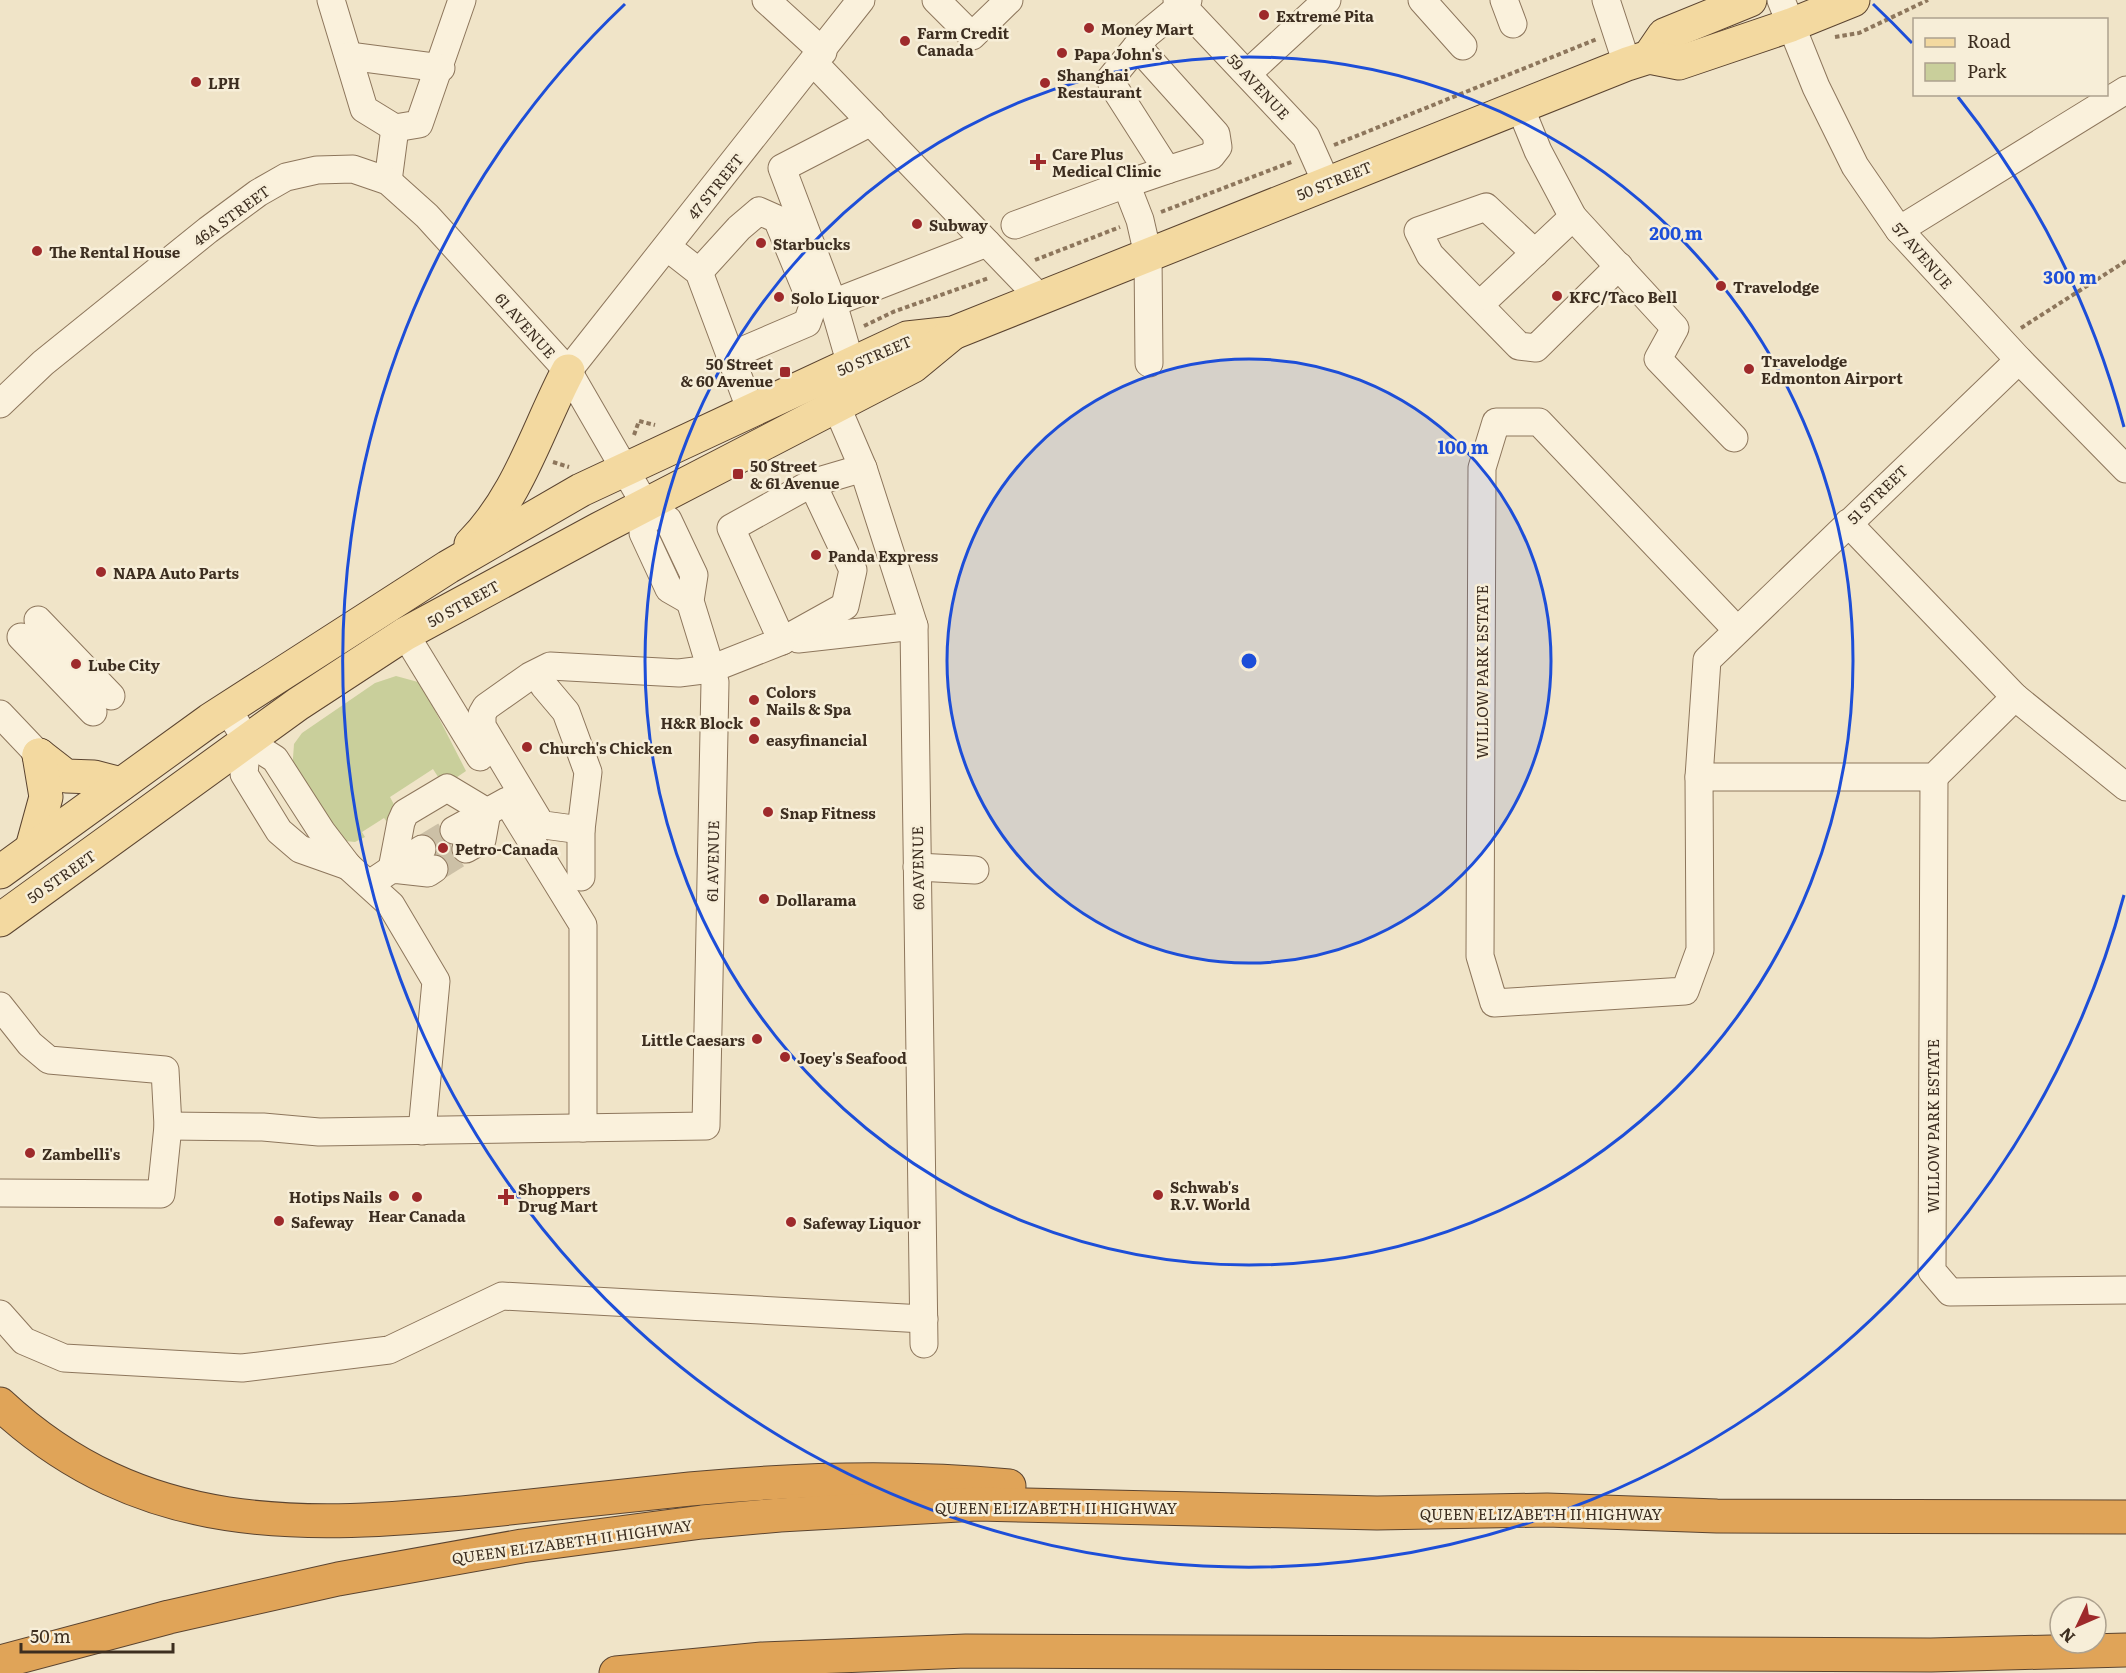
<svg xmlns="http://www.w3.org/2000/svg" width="2126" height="1673" font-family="Literata,serif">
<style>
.green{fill:#c9cf9b}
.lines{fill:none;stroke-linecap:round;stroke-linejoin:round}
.minor-tunnel{stroke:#ccc0a6;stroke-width:27;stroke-dasharray:27 14;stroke-linecap:butt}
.minor-casing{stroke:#8d765c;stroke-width:29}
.major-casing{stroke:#5b4430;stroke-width:35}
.highway-casing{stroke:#5b4430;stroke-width:35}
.path{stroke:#8d765c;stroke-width:4;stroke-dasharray:4.5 3;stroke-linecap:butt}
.minor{stroke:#faf1dc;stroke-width:27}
.major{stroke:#f3d9a0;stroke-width:33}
.highway{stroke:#e0a458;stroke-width:33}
.ring{fill:none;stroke:#1d4ed8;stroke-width:3}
.poi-dot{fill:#9e2a2b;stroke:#f7eed8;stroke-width:2}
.labels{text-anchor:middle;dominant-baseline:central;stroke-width:5;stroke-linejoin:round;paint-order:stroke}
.poi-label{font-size:15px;font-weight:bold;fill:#3d2e20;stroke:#f7eed8;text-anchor:start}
.street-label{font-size:15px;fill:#3d2e20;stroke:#f7eed8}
.centre{fill:#1d4ed8;stroke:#f7eed8;stroke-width:3}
.ring-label{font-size:18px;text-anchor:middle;font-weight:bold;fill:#1d4ed8;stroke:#f7eed8;stroke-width:5;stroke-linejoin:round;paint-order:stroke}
</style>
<rect width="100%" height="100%" fill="#f0e4c8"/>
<!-- green -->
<polygon class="green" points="396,676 418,682 424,689 466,771 444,786 433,769 390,797 399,814 387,822 384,818 362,832 365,837 355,842 345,841 292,772 294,744 302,733 375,683"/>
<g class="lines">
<!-- minor-tunnel -->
<g class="minor-tunnel">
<polyline points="422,849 454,830"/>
<polyline points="434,869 466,849"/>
</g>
<!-- minor casing -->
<g class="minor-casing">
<g id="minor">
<polyline points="331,0 364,109 395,128 419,124 462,0"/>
<polyline points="766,0 823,52"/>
<polyline points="936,0 972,36 1009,0"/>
<polyline points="1177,0 1306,137 1326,182"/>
<polyline points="1422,0 1463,46"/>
<polyline points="1504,0 1513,24"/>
<polyline points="1606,0 1627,64"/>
<polyline points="1781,0 1816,87 1855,166 1899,230 2019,360 2126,469"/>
<polyline points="1137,46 1216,134 1218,147 1211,156 1167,170"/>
<polyline points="349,56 441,68"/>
<polyline points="814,63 1040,298"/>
<polyline points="1248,73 1327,0"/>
<polyline points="1520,107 1538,151 1573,217 1675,328 1658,359 1734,438"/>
<polyline points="388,181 395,128"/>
<polyline points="1015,225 1126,184"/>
<polyline points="1899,230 2126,90"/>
<polyline points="667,247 699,272 751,411"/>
<polyline points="1535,253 1486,207 1418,231 1430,255 1519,346 1536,348 1619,266"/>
<polyline points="699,272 739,228 759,211 777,219 813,306 807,323 730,356"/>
<polyline points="1488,297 1573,217"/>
<polyline points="833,303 987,243"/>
<polyline points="1149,363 1148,255 1140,220 1126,184 1167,170 1112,84 1111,78 1147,34 1188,0"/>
<polyline points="851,365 833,303 782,168 871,122"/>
<polyline points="568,371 861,0"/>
<polyline points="0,404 43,363 208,230 258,193 286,177 317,170 353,169 388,181 427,216 568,371 646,506 668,520 694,575 690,601 715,682 706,1126 319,1132 263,1127 168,1126"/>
<polyline points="836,405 863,468 914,626 924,1344"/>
<polyline points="646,506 643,533 669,589 690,601"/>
<polyline points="1848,523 2015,697 2126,787"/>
<polyline points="38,620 111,696"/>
<polyline points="1736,629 1539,422 1496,422 1482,468 1480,956 1494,1003 1685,991 1700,950 1699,777 1707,660 2019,360"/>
<polyline points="405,634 480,757"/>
<polyline points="21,637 93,712"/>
<polyline points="798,639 914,626"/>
<polyline points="782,641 845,606 853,570 812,483"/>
<polyline points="544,686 566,712 588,772 581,830 581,877"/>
<polyline points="227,708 247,741 275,759 322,832 348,866 391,905 436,981 422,1131"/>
<polyline points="0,714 39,755"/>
<polyline points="247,741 244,774 279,831 300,849 348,866"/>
<polyline points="1699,777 1934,777 2015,697"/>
<polyline points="1934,777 1932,1271 1950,1292 2126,1290"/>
<polyline points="511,808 583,925 583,1128"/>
<polyline points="454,830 487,812 482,840 466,849"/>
<polyline points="581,830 544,825 539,821 482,726 482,714 486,707 530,676 550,666 679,673 711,669 782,641 731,528 812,483 863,468"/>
<polyline points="917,867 975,870"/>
<polyline points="392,869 401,822 405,813 447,788 487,812 507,801"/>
<polyline points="392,869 422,849"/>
<polyline points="377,879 392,869 428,873 434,869"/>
<polyline points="0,1006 30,1044 49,1060 165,1070 168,1126 161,1194 0,1193"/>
<polyline points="0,1314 24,1341 64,1358 242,1368 389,1350 502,1296 924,1319"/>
</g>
</g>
<!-- major casing -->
<g class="major-casing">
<g id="major">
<polyline points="1649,57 1664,35 1750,0"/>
<path d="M471 544C519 496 537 430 568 371"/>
<polyline points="39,755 66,776 94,777 121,784"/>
<polyline points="32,848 46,797 39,755"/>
<polyline points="0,872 210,720 448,567 581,490 907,338 953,333 1627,64 1649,57 1679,63 1791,25 1853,0"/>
<polyline points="0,920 298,704 405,634 599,529 913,366 953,333"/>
</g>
</g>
<!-- highway casing -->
<g class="highway-casing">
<g id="highway">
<path d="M0 1404C142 1536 303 1529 482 1511 552 1503 621 1496 690 1489 795 1479 904 1476 1009 1486"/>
<polyline points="0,1662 169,1617 338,1579 522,1546 702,1522 780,1515 977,1504 1377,1513 1547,1510 1717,1516 2126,1517"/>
<polyline points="616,1673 762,1659 966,1651 1931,1655 2126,1650"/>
</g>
</g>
<!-- path -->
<g class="path">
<polyline points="1835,37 1859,33 1928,0"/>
<polyline points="1334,145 1597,39"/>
<polyline points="1161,212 1294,161"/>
<polyline points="1035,260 1120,227"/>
<polyline points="864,326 893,312 989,278"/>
<polyline points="2021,328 2126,261"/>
<polyline points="634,435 639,421 655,425"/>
<polyline points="553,462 569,467"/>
</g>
<!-- minor -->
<use href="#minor" class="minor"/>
<!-- major -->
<use href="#major" class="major"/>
<!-- highway -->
<use href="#highway" class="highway"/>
</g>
<!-- distance rings -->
<circle cx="1249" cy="661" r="302" fill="#1d4ed8" fill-opacity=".12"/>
<g class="ring">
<circle cx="1249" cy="661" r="302"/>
<circle cx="1249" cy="661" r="604"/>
<path d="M2124 895A906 906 0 1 1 625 4M1873 4A906 906 0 0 1 1912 43M1958 97A906 906 0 0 1 2124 427"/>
</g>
<!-- markers -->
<g class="poi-dot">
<circle cx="1264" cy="15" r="6"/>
<circle cx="1089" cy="28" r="6"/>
<circle cx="905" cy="41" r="6"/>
<circle cx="1062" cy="53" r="6"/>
<circle cx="196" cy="82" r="6"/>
<circle cx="1045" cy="83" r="6"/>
<path d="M1035 153h6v6h6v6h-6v6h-6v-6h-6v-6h6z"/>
<circle cx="917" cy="224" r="6"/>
<circle cx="761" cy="243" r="6"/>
<circle cx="37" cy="251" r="6"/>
<circle cx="1721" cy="286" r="6"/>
<circle cx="1557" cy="296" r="6"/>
<circle cx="779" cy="297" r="6"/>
<circle cx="1749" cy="369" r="6"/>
<rect x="779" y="366" width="12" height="12" rx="3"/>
<rect x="732" y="468" width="12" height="12" rx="3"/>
<circle cx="816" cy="555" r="6"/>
<circle cx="101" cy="572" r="6"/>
<circle cx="76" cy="664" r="6"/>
<circle cx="754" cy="700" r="6"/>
<circle cx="755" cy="722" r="6"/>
<circle cx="754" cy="739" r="6"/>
<circle cx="527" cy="747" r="6"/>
<circle cx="768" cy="812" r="6"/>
<circle cx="443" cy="848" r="6"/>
<circle cx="764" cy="899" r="6"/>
<circle cx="757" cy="1039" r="6"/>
<circle cx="785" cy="1057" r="6"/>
<circle cx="30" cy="1153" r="6"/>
<circle cx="1158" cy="1195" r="6"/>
<circle cx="394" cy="1196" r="6"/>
<circle cx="417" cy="1197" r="6"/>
<path d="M503 1188h6v6h6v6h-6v6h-6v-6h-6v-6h6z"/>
<circle cx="279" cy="1221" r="6"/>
<circle cx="791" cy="1222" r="6"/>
</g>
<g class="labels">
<!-- poi labels -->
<g class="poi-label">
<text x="1276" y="15">Extreme Pita</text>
<text x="1101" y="28">Money Mart</text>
<text x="917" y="32">Farm Credit<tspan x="917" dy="17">Canada</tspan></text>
<text x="1074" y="53">Papa John's</text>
<text x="1057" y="74">Shanghai<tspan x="1057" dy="17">Restaurant</tspan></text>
<text x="208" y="82">LPH</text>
<text x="1052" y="153">Care Plus<tspan x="1052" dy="17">Medical Clinic</tspan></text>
<text x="929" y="224">Subway</text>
<text x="773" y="243">Starbucks</text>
<text x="49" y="251">The Rental House</text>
<text x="1733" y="286">Travelodge</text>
<text x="1569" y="296">KFC/Taco Bell</text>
<text x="791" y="297">Solo Liquor</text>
<text x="1761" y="360">Travelodge<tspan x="1761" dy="17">Edmonton Airport</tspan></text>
<text x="773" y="363" text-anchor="end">50 Street<tspan x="773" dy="17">&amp; 60 Avenue</tspan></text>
<text x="750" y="465">50 Street<tspan x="750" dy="17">&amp; 61 Avenue</tspan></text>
<text x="828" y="555">Panda Express</text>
<text x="113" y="572">NAPA Auto Parts</text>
<text x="88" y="664">Lube City</text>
<text x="766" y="691">Colors<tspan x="766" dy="17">Nails &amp; Spa</tspan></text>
<text x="743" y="722" text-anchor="end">H&amp;R Block</text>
<text x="766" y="739">easyfinancial</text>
<text x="539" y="747">Church's Chicken</text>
<text x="780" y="812">Snap Fitness</text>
<text x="455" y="848">Petro-Canada</text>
<text x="776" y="899">Dollarama</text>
<text x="745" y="1039" text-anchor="end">Little Caesars</text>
<text x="797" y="1057">Joey's Seafood</text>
<text x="42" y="1153">Zambelli's</text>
<text x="1170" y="1186">Schwab's<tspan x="1170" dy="17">R.V. World</tspan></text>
<text x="518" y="1188">Shoppers<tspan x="518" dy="17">Drug Mart</tspan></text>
<text x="382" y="1196" text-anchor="end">Hotips Nails</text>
<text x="417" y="1215" text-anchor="middle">Hear Canada</text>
<text x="291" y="1221">Safeway</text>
<text x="803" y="1222">Safeway Liquor</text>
</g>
<!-- street labels -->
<g class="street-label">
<text transform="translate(1259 86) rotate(47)">59 AVENUE</text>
<text transform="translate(1334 180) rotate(-22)">50 STREET</text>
<text transform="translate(715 186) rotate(-51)">47 STREET</text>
<text transform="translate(231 215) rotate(-36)">46A STREET</text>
<text transform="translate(1923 255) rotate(49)">57 AVENUE</text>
<text transform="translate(526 325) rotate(48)">61 AVENUE</text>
<text transform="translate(874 355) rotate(-23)">50 STREET</text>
<text transform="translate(1877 494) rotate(-44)">51 STREET</text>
<text transform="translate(463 603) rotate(-29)">50 STREET</text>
<text transform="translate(1481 672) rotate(-90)">WILLOW PARK ESTATE</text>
<text transform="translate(712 861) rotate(-89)">61 AVENUE</text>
<text transform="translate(917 868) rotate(-91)">60 AVENUE</text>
<text transform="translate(61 876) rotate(-35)">50 STREET</text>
<text transform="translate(1932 1126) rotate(-90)">WILLOW PARK ESTATE</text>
<text x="1056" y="1507">QUEEN ELIZABETH II HIGHWAY</text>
<text x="1541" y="1513">QUEEN ELIZABETH II HIGHWAY</text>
<text transform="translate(572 1541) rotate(-8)">QUEEN ELIZABETH II HIGHWAY</text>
</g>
</g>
<circle cx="1249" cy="661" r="9" class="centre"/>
<g class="ring-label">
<text x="1676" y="240">200 m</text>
<text x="2070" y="284">300 m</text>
<text x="1463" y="454">100 m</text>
</g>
<!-- legend -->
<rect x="1913" y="18" width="195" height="78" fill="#f7eed8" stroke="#ada18e" stroke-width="1.5"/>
<rect x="1925" y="38" width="30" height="9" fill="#f3d9a0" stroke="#ada18e" stroke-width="1.5"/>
<text x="1967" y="48" font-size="18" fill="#3d2e20">Road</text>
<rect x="1925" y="63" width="30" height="18" fill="#c9cf9b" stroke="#ada18e" stroke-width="1.5"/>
<text x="1967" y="78" font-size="18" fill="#3d2e20">Park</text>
<!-- north arrow -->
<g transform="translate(2078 1625) rotate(226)"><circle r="28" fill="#f7eed8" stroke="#ada18e" stroke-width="1.5"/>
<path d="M0-4.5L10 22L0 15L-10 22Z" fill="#9e2a2b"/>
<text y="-9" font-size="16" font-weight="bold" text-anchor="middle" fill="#3d2e20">N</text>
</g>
<!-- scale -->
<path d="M21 1643v9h152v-9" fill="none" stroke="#3d2e20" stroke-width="3"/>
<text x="30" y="1643" font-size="18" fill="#3d2e20" stroke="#f7eed8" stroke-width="4.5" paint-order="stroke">50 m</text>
</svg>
